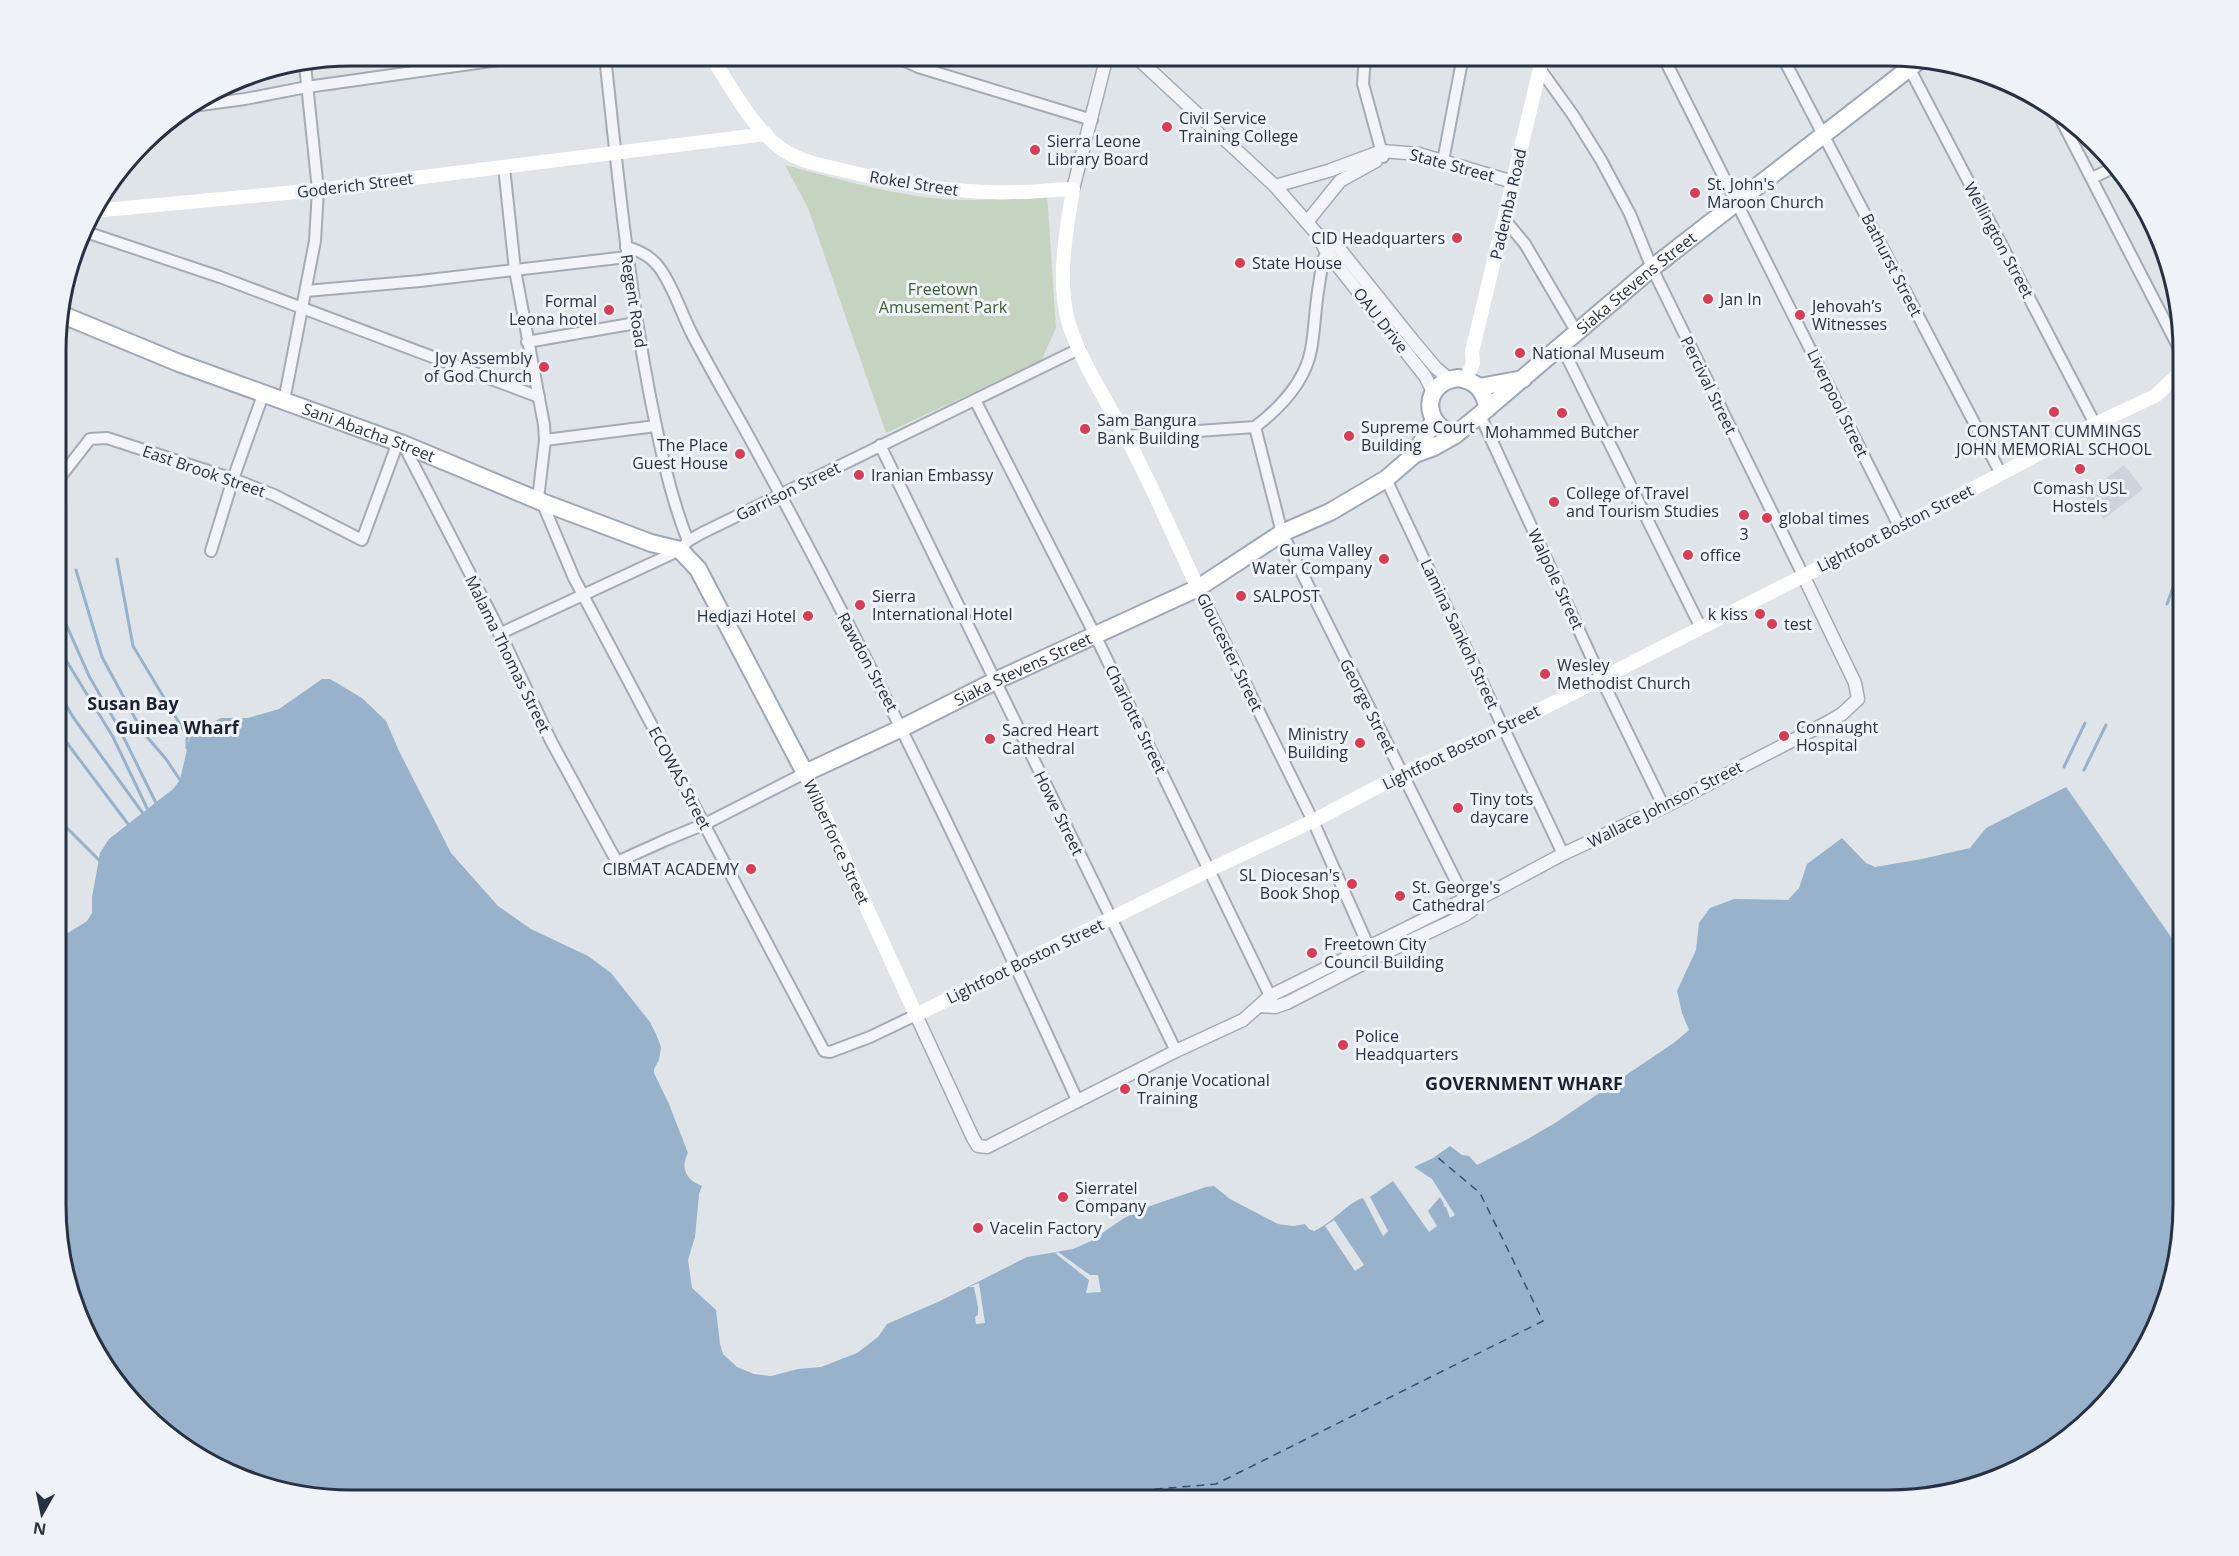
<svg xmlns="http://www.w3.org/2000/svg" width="2239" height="1556" font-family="'Open Sans',sans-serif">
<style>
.built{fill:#cdd3dc}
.green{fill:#c5d4c0}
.water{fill:#98b2cc}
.pier{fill:#dfe4e9}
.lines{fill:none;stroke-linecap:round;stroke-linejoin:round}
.stream{stroke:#98b2cc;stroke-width:3}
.ferry{stroke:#2f5178;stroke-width:1.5;stroke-dasharray:8 6;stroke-linecap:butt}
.minor-casing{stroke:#a4abb4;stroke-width:14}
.tertiary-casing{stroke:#a4abb4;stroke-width:15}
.primary-casing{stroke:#9ea8b6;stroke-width:20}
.minor{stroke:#f2f4f8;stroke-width:10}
.tertiary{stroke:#f2f4f8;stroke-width:12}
.secondary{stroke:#fff;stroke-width:14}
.primary{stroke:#fff;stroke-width:16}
.poi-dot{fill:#d63d57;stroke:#eff3f7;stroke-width:2}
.labels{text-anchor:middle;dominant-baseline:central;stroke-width:6;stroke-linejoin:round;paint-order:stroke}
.poi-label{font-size:16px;fill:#273142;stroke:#eff3f7;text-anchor:start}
.street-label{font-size:16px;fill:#273142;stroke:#eff3f7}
.park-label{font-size:16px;fill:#3d5e34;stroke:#eff3f7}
.neighbourhood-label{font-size:18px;font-weight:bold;fill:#1a2232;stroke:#eff3f7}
.rim{fill:none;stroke:#273142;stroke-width:3}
</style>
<rect width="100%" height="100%" fill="#dfe4e9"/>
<!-- built -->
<polygon class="built" points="2124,465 2143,489 2104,519 2090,503 2087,505 2077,495 2085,489 2088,492"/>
<!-- green -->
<path class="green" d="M785 165C843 180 910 201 970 200 996 200 1021 196 1047 193L1056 328 1041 361 886 433 808 208Z"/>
<!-- water -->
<path class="water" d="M322 679H330L362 698 386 721 399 751 451 853 498 906 531 929 588 956 611 973 650 1022 656 1034 661 1047 659 1060 654 1069V1073L669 1104 688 1153C680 1168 686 1180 702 1186L699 1194 695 1237 688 1260 692 1288 716 1310 720 1344 723 1354 737 1367 754 1374 771 1376 798 1369 821 1367 857 1353 878 1337 887 1324 940 1301 1027 1257 1073 1249 1091 1241 1124 1218 1147 1207 1206 1187 1214 1186 1230 1199 1278 1224 1293 1226 1305 1224 1309 1229 1314 1231C1332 1223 1350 1201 1363 1198L1383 1236 1388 1231 1370 1197 1393 1181 1429 1232 1437 1226 1428 1211 1440 1197 1444 1204 1443 1205 1446 1207 1450 1218 1455 1215 1432 1179 1414 1167 1433 1158 1450 1146 1462 1155 1469 1156 1477 1165 1526 1140 1555 1123 1675 1042 1689 1030 1682 1013 1677 991 1696 950 1699 923 1710 908 1734 899 1788 900 1799 888 1807 864 1842 838 1866 863 1875 867 1922 859 1970 848 1986 828 2066 787 2183 954V1224L2168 1300 2123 1385 2083 1427 2019 1470 1964 1491 1889 1500H332L256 1485 171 1440 95 1353 58 1243V937L68 933 87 921 92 913V897L100 853 109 839 173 789 180 780 190 736 195 731 221 718H248L279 709Z"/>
<!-- pier -->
<g class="pier">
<polygon points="1334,1220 1364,1265 1355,1271 1325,1226"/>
<polygon points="1058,1252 1090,1275 1098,1275 1101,1292 1086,1293 1089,1280 1055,1253"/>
<polygon points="979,1283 985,1323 976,1324 975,1317 978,1315 978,1307 974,1287 969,1287"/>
</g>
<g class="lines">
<!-- stream -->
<g class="stream">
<polyline points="2176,481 2176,496 2183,515"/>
<polyline points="117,559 133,646 187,736 187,748"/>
<polyline points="76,570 102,657 142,731 166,759 180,780"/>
<polyline points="2167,604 2175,582 2183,541"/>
<polyline points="58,606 89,676 119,728 156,803"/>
<polyline points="58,647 113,737 147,808"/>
<polyline points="58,691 73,717 142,812"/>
<polyline points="58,731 128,824"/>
<polyline points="2064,767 2085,723"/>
<polyline points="2084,770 2106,725"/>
<polyline points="58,819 99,860"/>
</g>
<!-- ferry -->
<polyline class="ferry" points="1029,1500 1216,1484 1543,1321 1480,1193 1436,1156"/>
<!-- minor casing -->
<g class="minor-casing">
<g id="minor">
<path d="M605 56C617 168 628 280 649 391 659 442 669 493 688 541"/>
<polyline points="894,56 918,67 1092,120"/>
<polyline points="1365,56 1363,84 1383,157"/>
<polyline points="1663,56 1899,526"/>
<polyline points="1782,56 2001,474"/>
<polyline points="1903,56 2095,424"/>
<polyline points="1540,69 1573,115 1601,160 1630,214 1652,268 1803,575"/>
<polyline points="193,106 245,99 307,87 527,56"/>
<polyline points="2056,110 2183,356"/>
<polyline points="1443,161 1463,56"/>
<polyline points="504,167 515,270 544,425 545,440 538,499"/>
<polyline points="2092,178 2113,168"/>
<polyline points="1505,220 1525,244 1576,331"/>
<polyline points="83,231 220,277 539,397"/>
<path d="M626 247C641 251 652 257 661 270 674 289 681 312 691 332 711 371 734 409 755 448 872 661 977 880 1078 1102"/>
<polyline points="306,291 420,281 627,257"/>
<polyline points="527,342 636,323"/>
<polyline points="1561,345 1701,628"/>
<polyline points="975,400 1096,637 1273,1002"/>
<polyline points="284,401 315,241 318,190 305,65"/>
<polyline points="1480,415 1601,678 1664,807"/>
<polyline points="1255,427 1282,533 1468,905"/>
<path d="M1255 427C1280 408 1305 381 1311 350 1315 328 1315 307 1319 285 1321 273 1322 256 1330 246"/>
<polyline points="1126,436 1255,427"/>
<polyline points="545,440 656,426"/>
<polyline points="403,444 493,618 551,741 617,862 668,839 705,824 805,773"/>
<polyline points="880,445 1176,1051"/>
<polyline points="1386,479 1563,854"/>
<polyline points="58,480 90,439 107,438 233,479 274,495 362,540 398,442"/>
<polyline points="542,502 574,578 824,1051 830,1052 870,1037 916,1015"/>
<polyline points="211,551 233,479 263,395"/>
<polyline points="1198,588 1313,821 1371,952"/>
<polyline points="499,634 680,550 688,541 702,533 1079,349"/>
</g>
</g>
<!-- tertiary casing -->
<g class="tertiary-casing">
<g id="tertiary">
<polyline points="1135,56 1275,186 1317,234 1326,251 1425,376 1433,392"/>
<polyline points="1275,186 1328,171 1382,151 1419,154 1513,182"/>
<polyline points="1073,189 1107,56"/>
<polyline points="1307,222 1340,181 1376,161"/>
<polyline points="1317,234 1334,242 1414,342 1436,368 1449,379"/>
<polyline points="1260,1006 1275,1007 1287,1003 1374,958 1465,915 1472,910 1479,899 1563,854 1664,807 1830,721 1842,714 1858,699 1855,683 1803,575"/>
<polyline points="916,1015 973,1138 978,1146 987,1147 1176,1051 1243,1020 1270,996 1288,987 1465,899 1479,899"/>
</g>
</g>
<!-- primary casing -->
<g class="primary-casing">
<g id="primary">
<path id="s2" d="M58 313 179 363 403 444 542 502 651 543 680 550 698 569 805 773 902 728 995 681 1198 588 1282 533 1330 512 1386 479 1415 454 1434 420"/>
<path d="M1458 378C1477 381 1483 390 1488 408L1455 435C1422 425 1421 383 1458 378Z"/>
<polyline points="1479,387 1523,379"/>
<path id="s3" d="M1488 408 1652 268 1921 59"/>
<polyline points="1415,454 1434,447 1455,435"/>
</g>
</g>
<!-- minor -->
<use href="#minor" class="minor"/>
<!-- tertiary -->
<use href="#tertiary" class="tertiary"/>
<!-- secondary -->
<g class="secondary">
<path d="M711 56C731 87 750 124 779 147 797 161 821 165 842 170 890 182 938 190 986 192 1015 194 1044 190 1073 189 1066 232 1057 278 1068 321 1080 361 1106 399 1125 435 1152 485 1174 538 1198 588"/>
<polyline points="93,211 318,190 766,134"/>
<polyline points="1466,379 1473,363 1472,352 1543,56"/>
<path id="s1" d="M805 773 916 1015 1209 870 1313 821 1402 774 1504 728 1929 512 2095 424 2155 396 2183 370"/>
</g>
<!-- primary -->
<use href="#primary" class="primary"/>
</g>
<!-- markers -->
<g class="poi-dot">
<circle cx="1167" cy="127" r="6"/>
<circle cx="1035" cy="150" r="6"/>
<circle cx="1695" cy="193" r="6"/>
<circle cx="1457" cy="238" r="6"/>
<circle cx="1240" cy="263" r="6"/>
<circle cx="1708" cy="299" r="6"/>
<circle cx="609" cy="310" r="6"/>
<circle cx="1800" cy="315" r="6"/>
<circle cx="1520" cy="353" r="6"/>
<circle cx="544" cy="367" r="6"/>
<circle cx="2054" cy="412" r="6"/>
<circle cx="1562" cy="413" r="6"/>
<circle cx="1085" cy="429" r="6"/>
<circle cx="1349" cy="436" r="6"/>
<circle cx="740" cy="454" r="6"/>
<circle cx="2080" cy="469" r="6"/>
<circle cx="859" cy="475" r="6"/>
<circle cx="1554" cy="502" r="6"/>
<circle cx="1744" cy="515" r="6"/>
<circle cx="1767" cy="518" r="6"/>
<circle cx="1688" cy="555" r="6"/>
<circle cx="1384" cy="559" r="6"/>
<circle cx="1241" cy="596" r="6"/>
<circle cx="860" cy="605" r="6"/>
<circle cx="1760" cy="614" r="6"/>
<circle cx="808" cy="616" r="6"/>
<circle cx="1772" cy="624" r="6"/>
<circle cx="1545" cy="674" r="6"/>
<circle cx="1784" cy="736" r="6"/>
<circle cx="990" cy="739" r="6"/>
<circle cx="1360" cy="743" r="6"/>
<circle cx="1458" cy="808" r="6"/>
<circle cx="751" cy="869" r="6"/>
<circle cx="1352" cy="884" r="6"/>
<circle cx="1400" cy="896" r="6"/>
<circle cx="1312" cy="953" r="6"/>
<circle cx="1343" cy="1045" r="6"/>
<circle cx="1125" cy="1089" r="6"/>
<circle cx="1063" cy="1197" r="6"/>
<circle cx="978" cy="1228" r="6"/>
</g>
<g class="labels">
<!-- poi labels -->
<g class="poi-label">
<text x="1179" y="118">Civil Service<tspan x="1179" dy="18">Training College</tspan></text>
<text x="1047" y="141">Sierra Leone<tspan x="1047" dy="18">Library Board</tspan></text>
<text x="1707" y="184">St. John's<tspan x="1707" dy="18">Maroon Church</tspan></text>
<text x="1445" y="238" text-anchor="end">CID Headquarters</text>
<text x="1252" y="263">State House</text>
<text x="1720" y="299">Jan In</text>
<text x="597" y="301" text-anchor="end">Formal<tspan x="597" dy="18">Leona hotel</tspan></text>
<text x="1812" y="306">Jehovah’s<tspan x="1812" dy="18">Witnesses</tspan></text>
<text x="1532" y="353">National Museum</text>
<text x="532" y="358" text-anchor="end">Joy Assembly<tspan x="532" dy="18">of God Church</tspan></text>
<text x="1097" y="420">Sam Bangura<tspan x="1097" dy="18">Bank Building</tspan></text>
<text x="1361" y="427">Supreme Court<tspan x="1361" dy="18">Building</tspan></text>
<text x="2054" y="431" text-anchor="middle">CONSTANT CUMMINGS<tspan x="2054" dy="18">JOHN MEMORIAL SCHOOL</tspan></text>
<text x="1562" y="432" text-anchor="middle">Mohammed Butcher</text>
<text x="728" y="445" text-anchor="end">The Place<tspan x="728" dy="18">Guest House</tspan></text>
<text x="871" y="475">Iranian Embassy</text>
<text x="2080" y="488" text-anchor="middle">Comash USL<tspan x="2080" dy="18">Hostels</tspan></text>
<text x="1566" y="493">College of Travel<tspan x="1566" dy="18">and Tourism Studies</tspan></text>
<text x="1779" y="518">global times</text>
<text x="1744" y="534" text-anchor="middle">3</text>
<text x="1372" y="550" text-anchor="end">Guma Valley<tspan x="1372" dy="18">Water Company</tspan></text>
<text x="1700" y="555">office</text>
<text x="872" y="596">Sierra<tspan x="872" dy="18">International Hotel</tspan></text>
<text x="1253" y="596">SALPOST</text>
<text x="1748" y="614" text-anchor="end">k kiss</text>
<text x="796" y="616" text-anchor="end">Hedjazi Hotel</text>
<text x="1784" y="624">test</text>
<text x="1557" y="665">Wesley<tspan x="1557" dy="18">Methodist Church</tspan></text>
<text x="1796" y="727">Connaught<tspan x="1796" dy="18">Hospital</tspan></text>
<text x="1002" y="730">Sacred Heart<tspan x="1002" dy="18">Cathedral</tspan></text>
<text x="1348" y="734" text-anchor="end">Ministry<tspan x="1348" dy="18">Building</tspan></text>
<text x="1470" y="799">Tiny tots<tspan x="1470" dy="18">daycare</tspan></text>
<text x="739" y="869" text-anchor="end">CIBMAT ACADEMY</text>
<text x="1340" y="875" text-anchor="end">SL Diocesan's<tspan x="1340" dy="18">Book Shop</tspan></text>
<text x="1412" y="887">St. George's<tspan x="1412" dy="18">Cathedral</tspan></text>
<text x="1324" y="944">Freetown City<tspan x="1324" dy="18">Council Building</tspan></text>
<text x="1355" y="1036">Police<tspan x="1355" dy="18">Headquarters</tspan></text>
<text x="1137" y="1080">Oranje Vocational<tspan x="1137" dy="18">Training</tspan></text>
<text x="1075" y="1188">Sierratel<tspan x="1075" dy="18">Company</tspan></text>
<text x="990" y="1228">Vacelin Factory</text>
</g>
<!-- street labels -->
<g class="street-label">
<text transform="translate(1452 165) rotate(15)">State Street</text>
<text transform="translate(914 183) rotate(9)">Rokel Street</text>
<text transform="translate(355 185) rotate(-7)">Goderich Street</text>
<text transform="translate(1508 204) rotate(-77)">Pademba Road</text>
<text transform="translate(1999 240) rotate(62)">Wellington Street</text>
<text transform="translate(1892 265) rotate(63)">Bathurst Street</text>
<text stroke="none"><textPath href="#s3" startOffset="194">Siaka Stevens Street</textPath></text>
<text transform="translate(634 301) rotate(81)">Regent Road</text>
<text transform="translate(1381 320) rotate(52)">OAU Drive</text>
<text transform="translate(1709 385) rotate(64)">Percival Street</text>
<text transform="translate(1838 403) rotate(64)">Liverpool Street</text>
<text stroke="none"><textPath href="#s2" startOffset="333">Sani Abacha Street</textPath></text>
<text transform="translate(204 471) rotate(19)">East Brook Street</text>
<text transform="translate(788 491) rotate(-26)">Garrison Street</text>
<text transform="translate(1895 528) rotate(-27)">Lightfoot Boston Street</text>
<text transform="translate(1556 579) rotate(65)">Walpole Street</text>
<text transform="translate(1460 634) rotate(65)">Lamina Sankoh Street</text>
<text transform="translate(1230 652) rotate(64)">Gloucester Street</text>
<text transform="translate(508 654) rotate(64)">Malama Thomas Street</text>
<text transform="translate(868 662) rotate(62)">Rawdon Street</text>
<text stroke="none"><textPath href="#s2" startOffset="1164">Siaka Stevens Street</textPath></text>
<text transform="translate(1368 706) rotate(63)">George Street</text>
<text transform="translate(1136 719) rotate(64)">Charlotte Street</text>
<text transform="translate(1461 747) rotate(-26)">Lightfoot Boston Street</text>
<text transform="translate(680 778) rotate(62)">ECOWAS Street</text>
<text transform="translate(1665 804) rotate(-27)">Wallace Johnson Street</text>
<text transform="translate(1059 813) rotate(64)">Howe Street</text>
<text stroke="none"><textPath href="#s1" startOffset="76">Wilberforce Street</textPath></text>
<text transform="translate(1025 961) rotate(-26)">Lightfoot Boston Street</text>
</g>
<!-- park labels -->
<g class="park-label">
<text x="943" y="289">Freetown<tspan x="943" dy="18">Amusement Park</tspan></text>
</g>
<!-- neighbourhood labels -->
<g class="neighbourhood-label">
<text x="133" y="703">Susan Bay</text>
<text x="177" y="727">Guinea Wharf</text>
<text x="1524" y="1083">GOVERNMENT WHARF</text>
</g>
</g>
<!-- crop -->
<path d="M0 0H2239V1556H0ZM351 66H1888A285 285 0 0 1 2173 351V1205A285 285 0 0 1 1888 1490H351A285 285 0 0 1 66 1205V351A285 285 0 0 1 351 66Z" fill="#eff3f7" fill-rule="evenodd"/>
<path class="rim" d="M351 66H1888A285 285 0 0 1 2173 351V1205A285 285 0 0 1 1888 1490H351A285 285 0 0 1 66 1205V351A285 285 0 0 1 351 66Z"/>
<!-- north arrow -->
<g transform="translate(42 1514) rotate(189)" stroke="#eff3f7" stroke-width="4.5" paint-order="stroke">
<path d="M0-4.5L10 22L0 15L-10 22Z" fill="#273142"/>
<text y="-9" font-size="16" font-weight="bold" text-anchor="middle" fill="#273142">N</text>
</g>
</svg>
